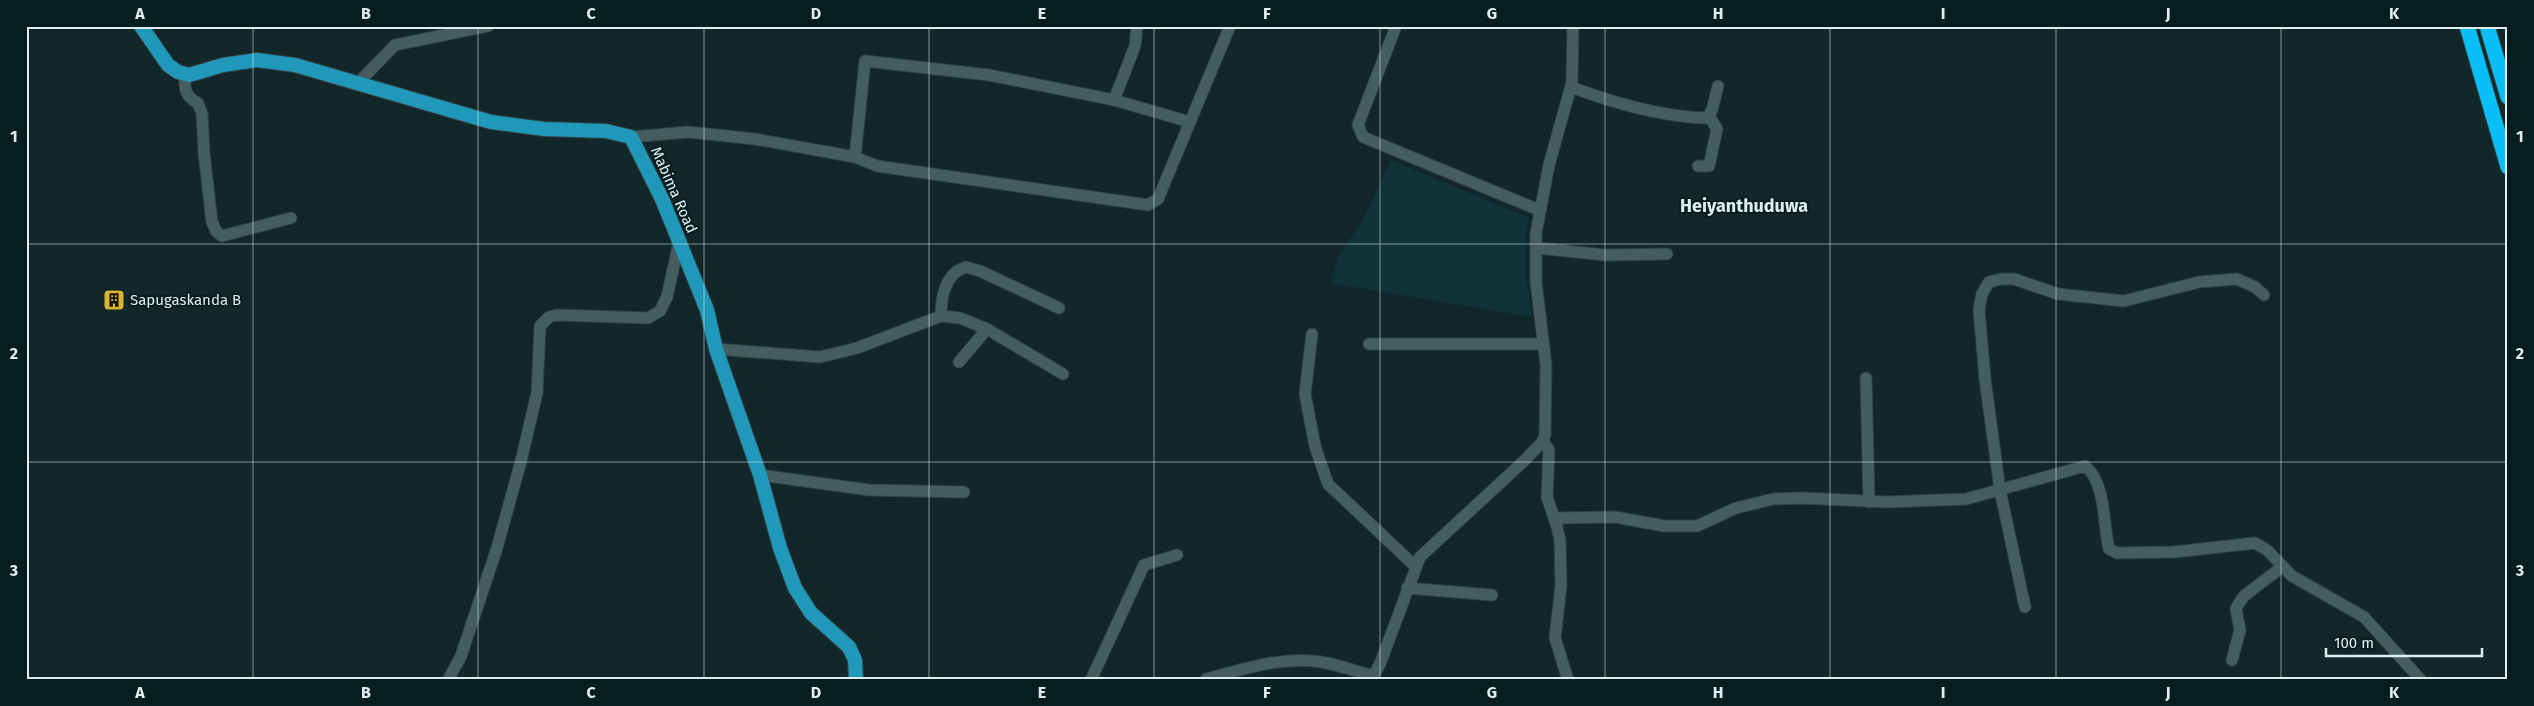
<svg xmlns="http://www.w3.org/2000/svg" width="2534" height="706" font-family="'Fira Sans',sans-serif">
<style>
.built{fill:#113236}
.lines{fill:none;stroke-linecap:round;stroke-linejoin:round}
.minor-casing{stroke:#314143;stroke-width:13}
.primary-casing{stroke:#314143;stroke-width:16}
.motorway-casing{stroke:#314143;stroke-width:17}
.minor{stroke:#455d5f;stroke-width:11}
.primary{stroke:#2098ba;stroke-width:14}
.motorway{stroke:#08c0f7;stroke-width:15}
.grid{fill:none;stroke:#e0edef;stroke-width:1;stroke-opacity:0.55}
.labels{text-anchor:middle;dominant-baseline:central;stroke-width:4;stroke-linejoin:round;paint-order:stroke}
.street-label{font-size:15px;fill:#e0edef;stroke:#071e20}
.poi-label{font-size:15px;fill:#e0edef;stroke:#071e20;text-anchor:start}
.quarter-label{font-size:18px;font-weight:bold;fill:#e0edef;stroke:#071e20}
.neatline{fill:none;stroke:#e0edef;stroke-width:2}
.grid-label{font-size:16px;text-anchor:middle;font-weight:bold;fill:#e0edef}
</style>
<rect width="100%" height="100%" fill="#11272a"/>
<!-- built -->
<polygon class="built" points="1391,160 1529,218 1526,233 1525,270 1532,317 1330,283 1338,257 1363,219"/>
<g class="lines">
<!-- minor casing -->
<g class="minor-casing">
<g id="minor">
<polyline points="1396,26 1358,125 1363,137 1539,210"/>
<path d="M185 74C184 88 185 97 198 103L202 114 204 153 212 222 216 231 222 236 291 218"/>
<polyline points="357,84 395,45 488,26"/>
<path d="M1571 87C1611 102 1663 117 1707 118L1712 110 1718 86"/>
<polyline points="1114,100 1135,46 1137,26"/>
<polyline points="631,137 688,132 755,139 855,157 877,166 1148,205 1158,199 1230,26"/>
<polyline points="855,157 865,61 989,75 1114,100 1190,122"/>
<polyline points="1698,166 1709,166 1717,129 1709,116"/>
<polyline points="1537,248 1605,255 1667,254"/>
<path d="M941 316C941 298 945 273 966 267L980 271 1059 308"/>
<polyline points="1312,334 1305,394 1315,446 1328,484 1415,566"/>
<polyline points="1369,344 1543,344"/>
<polyline points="716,349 820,357 857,348 941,316 960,318 987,329 1063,374"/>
<polyline points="959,362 987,329"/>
<polyline points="1866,378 1869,502"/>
<polyline points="1543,441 1549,450 1547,497 1557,527 1560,540 1561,586 1555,638 1568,680"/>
<polyline points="760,475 869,490 964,492"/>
<path d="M1555 518 1615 517 1664 526H1697L1736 508 1773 499 1802 498 1887 502 1966 499 2085 466C2106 482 2103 525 2109 549L2117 553 2174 552 2255 543 2267 550 2292 576 2364 617 2421 680"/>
<polyline points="1407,588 1492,595"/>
<polyline points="2025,607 2000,490 1985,379 1979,309 1982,294 1989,282 2001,279 2014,279 2058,294 2124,301 2199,282 2237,279 2255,287 2264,295"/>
<polyline points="2232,660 2240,630 2236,609 2239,603 2244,596 2282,567"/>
<path d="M1206 679C1243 669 1283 656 1321 662 1339 665 1356 671 1373 676"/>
<polyline points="448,680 461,656 497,548 521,461 537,393 540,326 549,317 557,315 648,318 660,311 667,297 679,242"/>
<polyline points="1091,680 1144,565 1177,555"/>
<polyline points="1371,680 1380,664 1420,557 1525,460 1543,441 1545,435 1546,365 1536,282 1536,233 1549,165 1572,82 1573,26"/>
</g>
</g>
<!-- primary casing -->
<g class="primary-casing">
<polyline id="primary" points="141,26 168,65 178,72 189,75 223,65 257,60 295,65 491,122 544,129 606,131 631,137 662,199 707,310 716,349 760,475 780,548 795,588 811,613 849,647 855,660 856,680"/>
</g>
<!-- motorway casing -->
<g class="motorway-casing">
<g id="motorway">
<polyline points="2467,26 2508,167"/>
<polyline points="2487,26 2508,97"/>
</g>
</g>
<!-- minor -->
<use href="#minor" class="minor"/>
<!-- primary -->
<use href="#primary" class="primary"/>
<!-- motorway -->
<use href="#motorway" class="motorway"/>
</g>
<!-- grid -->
<path class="grid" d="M253 26V680M478 26V680M704 26V680M929 26V680M1154 26V680M1380 26V680M1605 26V680M1830 26V680M2056 26V680M2281 26V680M26 244H2508M26 462H2508"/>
<!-- icons -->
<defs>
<g id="building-square" transform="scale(1.125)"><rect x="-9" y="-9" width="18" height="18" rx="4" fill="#dab333" stroke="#071e20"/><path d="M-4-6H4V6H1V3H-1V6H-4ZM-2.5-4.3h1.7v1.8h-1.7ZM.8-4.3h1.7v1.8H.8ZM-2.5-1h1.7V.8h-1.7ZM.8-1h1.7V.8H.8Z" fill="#111"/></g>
</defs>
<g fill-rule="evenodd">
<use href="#building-square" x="114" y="300"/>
</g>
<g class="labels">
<!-- street labels -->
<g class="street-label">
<text transform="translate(674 190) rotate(66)">Mabima Road</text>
</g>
<!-- poi labels -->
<g class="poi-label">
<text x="130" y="300">Sapugaskanda B</text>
</g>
<!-- quarter labels -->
<g class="quarter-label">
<text x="1744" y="206">Heiyanthuduwa</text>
</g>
</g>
<!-- border -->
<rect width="2534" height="706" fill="none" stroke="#071e20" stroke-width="55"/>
<!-- scale -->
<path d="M2326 648v8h156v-8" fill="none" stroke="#e0edef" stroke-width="2.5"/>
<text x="2334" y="648" font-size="15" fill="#e0edef" stroke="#071e20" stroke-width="4" paint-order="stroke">100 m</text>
<rect x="28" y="28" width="2478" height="650" class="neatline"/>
<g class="grid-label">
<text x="140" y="19">A</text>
<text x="366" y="19">B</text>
<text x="591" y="19">C</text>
<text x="816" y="19">D</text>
<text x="1042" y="19">E</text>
<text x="1267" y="19">F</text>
<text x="1492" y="19">G</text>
<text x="1718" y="19">H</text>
<text x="1943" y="19">I</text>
<text x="2168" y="19">J</text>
<text x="2394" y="19">K</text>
<text x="14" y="142">1</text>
<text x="2520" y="142">1</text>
<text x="14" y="359">2</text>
<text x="2520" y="359">2</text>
<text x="14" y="576">3</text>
<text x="2520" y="576">3</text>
<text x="140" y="698">A</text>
<text x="366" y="698">B</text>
<text x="591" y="698">C</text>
<text x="816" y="698">D</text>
<text x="1042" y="698">E</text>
<text x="1267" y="698">F</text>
<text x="1492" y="698">G</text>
<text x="1718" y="698">H</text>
<text x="1943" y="698">I</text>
<text x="2168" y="698">J</text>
<text x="2394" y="698">K</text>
</g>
</svg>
